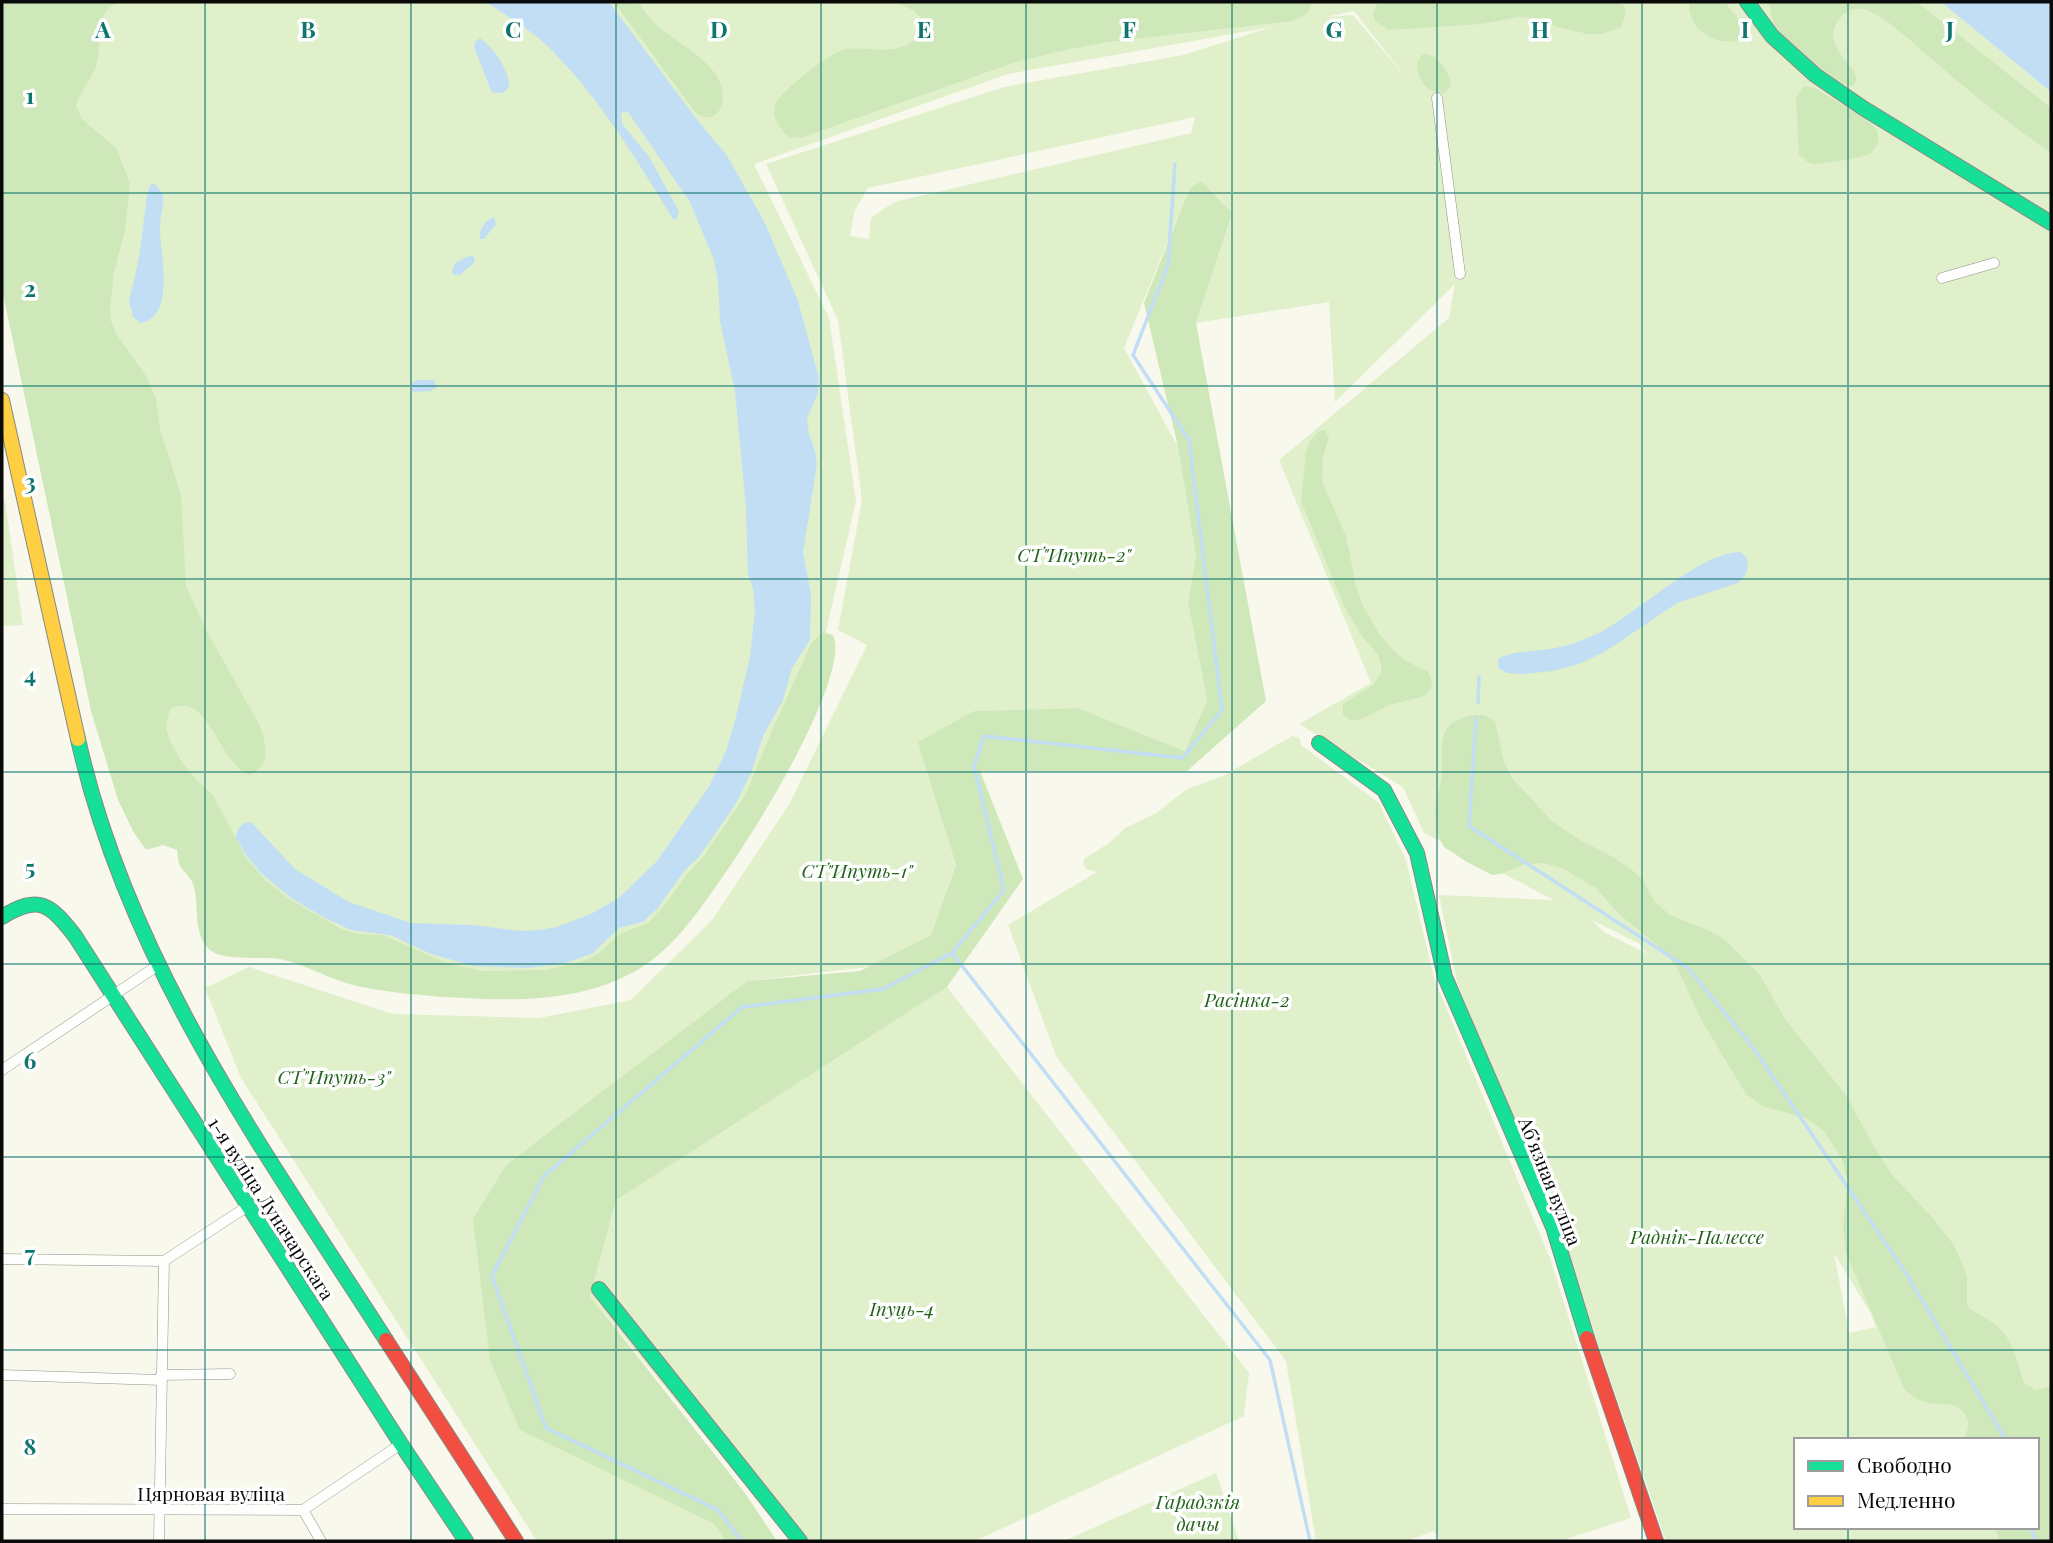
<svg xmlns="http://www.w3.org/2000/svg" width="2053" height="1543" font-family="'Playfair Display',serif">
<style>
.green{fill:#dff0cb;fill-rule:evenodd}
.forest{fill:#cee8b9}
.water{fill:#c2def5}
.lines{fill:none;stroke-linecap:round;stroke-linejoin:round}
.stream{stroke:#c2def5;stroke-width:3.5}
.street-casing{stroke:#92918c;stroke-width:11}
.fast-casing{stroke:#888883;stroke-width:16}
.slow-casing{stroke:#888883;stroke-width:16}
.jam-casing{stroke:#888883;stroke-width:16}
.street{stroke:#fefefc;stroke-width:10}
.fast{stroke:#16e098;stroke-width:14}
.slow{stroke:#ffcf43;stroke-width:14}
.jam{stroke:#f24e42;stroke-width:14}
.grid{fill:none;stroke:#0f766e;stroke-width:2;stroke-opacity:0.55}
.labels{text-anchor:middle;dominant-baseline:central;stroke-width:7;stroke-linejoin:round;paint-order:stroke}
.park-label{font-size:19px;font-style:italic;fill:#216319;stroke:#fff}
.street-label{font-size:19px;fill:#0a0a0a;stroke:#fff}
.grid-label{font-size:23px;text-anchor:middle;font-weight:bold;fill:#0f766e;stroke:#fff;stroke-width:7;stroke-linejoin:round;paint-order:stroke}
</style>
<rect width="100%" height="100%" fill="#f9f8ed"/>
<!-- green -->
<g class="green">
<path d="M2 2H1941L2051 92V1541H1666L1584 1303 1457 982 1439 895 1554 900 1424 833 1403 787 1299 724 1371 683 1279 460 1449 318 1455 284 1335 402 1329 302 1196 323 1232 213 1189 190 1124 348 1178 447 1196 556 1188 602 1207 700 1185 751 1078 708 974 711 919 742 956 865 931 935 868 967 747 981 507 1164 520 1430 714 1524 725 1541H537L241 1078 205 988 249 967 393 1014 539 1018 631 1000 712 920 790 803 867 645 838 630 862 500 838 320 766 164 1004 87 1183 55 1272 27 1008 74 754 164 829 318 856 501 805 723 670 927 556 989 373 980 178 801ZM1354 11 1408 80 1353 15 1326 17ZM1195 117 1191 133 894 202 871 218 869 239 850 236 854 212 868 188ZM1592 920 1640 944 1647 954 1604 932ZM1834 1253 1870 1312 1876 1327 1849 1333ZM1796 1440H2037V1527H1796Z"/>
<polygon points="2,499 5,500 23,625 2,626"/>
<polygon points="1292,736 1299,738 1301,745 1379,803 1406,860 1434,978 1551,1261 1631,1518 1560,1541 1440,1541 1434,1531 1406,1541 1316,1541 1286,1361 1056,1056 1008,925 1097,872 1086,869 1083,861 1085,858 1109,843 1125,828 1156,813 1187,789 1225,775"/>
<polygon points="947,987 1249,1373 1244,1416 975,1541 791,1541 590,1296 616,1199"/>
<polygon points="1216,1473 1239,1541 1064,1541"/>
</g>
<!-- forest -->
<g class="forest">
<path d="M2 2H119C90 14 105 42 96 66 91 80 80 91 76 106L82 119 117 149 130 184 125 230 114 272 110 308 111 321 115 332 146 376 156 398 160 429 181 495 186 586 206 630 259 724C266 742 272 766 250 775 219 766 209 688 170 709L166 726 169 739 181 761 195 779 213 795 246 858 266 881 289 899 343 930 359 934 383 935 446 963 483 971 545 970 585 961 599 953 620 934 648 923 664 906 688 873 704 856 745 796 772 731 812 642 823 632 833 635C845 659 809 731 797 754 773 800 747 842 717 885 695 916 672 949 639 969 580 1004 509 1001 443 997 412 994 380 992 349 984 325 977 304 964 280 959 262 956 220 962 208 948 193 932 199 907 194 887 192 878 185 873 180 866 178 862 178 855 177 850L163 845 146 850 133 831 118 800 91 711 2 289Z"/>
<path d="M614 2H638C644 11 651 20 659 27 681 47 724 64 723 99 722 105 721 110 716 114 710 120 703 117 696 113Z"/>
<path d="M894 2H1312C1310 14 1303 17 1292 21L1107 42 1056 52 1016 62 803 137 790 138C781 130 771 119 775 105 779 92 829 54 842 50 864 45 886 55 907 45 918 39 922 29 921 18L913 10Z"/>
<polygon points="1377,2 1618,2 1624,6 1626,12 1621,27 1602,34 1588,34 1557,27 1533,18 1519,17 1481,24 1388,30 1375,21 1373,14"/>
<path d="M1689 2H1725L1744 27 1741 39C1716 49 1687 28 1689 2Z"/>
<path d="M1769 2H1917L2051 108V153C2010 125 1971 93 1933 60 1913 44 1893 22 1869 11 1859 6 1848 9 1841 17 1813 50 1872 70 1852 86 1829 82 1785 45 1774 24 1771 17 1770 9 1769 2Z"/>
<path d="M1427 54C1440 58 1449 72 1451 85L1445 93C1426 94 1417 79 1417 62L1422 55Z"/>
<path d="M1804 86 1817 89 1867 120 1877 130 1879 139C1877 145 1875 150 1870 154 1866 157 1820 164 1814 164 1808 163 1804 159 1799 155L1796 98Z"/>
<polygon points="1201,181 1232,213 1196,323 1266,701 1187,771 980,771 1023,879 947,987 616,1200 590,1296 745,1493 777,1541 725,1541 714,1524 520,1430 490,1360 473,1219 507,1164 747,981 860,971 931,935 956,865 918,742 974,711 1078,708 1185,751 1207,700 1188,602 1196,556 1178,447 1144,303 1189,190"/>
<polygon points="1324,430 1329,437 1323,457 1322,482 1346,536 1355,582 1362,604 1378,632 1391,648 1403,659 1428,672 1432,682 1431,688 1424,696 1389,705 1364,718 1351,721 1343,715 1343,704 1373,685 1381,673 1381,664 1378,655 1360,633 1344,606 1301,501 1306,453 1310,441 1318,432"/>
<path d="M1471 715H1484L1495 721 1504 762 1512 778 1552 821 1580 840 1611 856 1632 870 1642 879 1655 902 1663 909 1670 915 1710 931 1724 939 1760 975 1785 1019 1845 1094 1872 1143 1892 1175 1931 1216 1954 1245 1967 1276V1303L1969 1308C1978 1315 1990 1319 1998 1327 2015 1342 2017 1364 2024 1383L2036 1390 2051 1386V1541H2000L1994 1527H2037V1440H1965L1969 1422C1955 1388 1930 1419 1904 1388L1846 1253 1843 1225 1848 1181 1841 1157 1825 1132 1806 1118 1762 1106 1746 1094 1702 1021 1676 966 1656 944 1619 914 1596 888 1562 868 1543 863 1525 864 1500 874 1492 875 1467 862 1444 847 1437 834 1435 810 1442 775V742L1445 731 1452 723Z"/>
</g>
<!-- water -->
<g class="water">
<path d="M486 2H609L698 121 726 154 765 223 798 301 819 378 818 393 807 418 809 434 815 451 817 464 803 552 811 595 810 640 792 668 783 700 763 736 752 771 735 805 699 857 685 870 657 909 643 922 619 928 593 953 566 963 528 968 474 966 431 954 390 935 351 930 325 918 291 898 261 873 246 855 236 838C237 828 241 823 251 822L295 869 349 902 411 923 472 925 520 931 539 930 557 927 591 914 619 898 657 861 710 785 726 751 735 721 750 657 755 610 753 589 748 574 746 508 735 391 720 321 718 281 714 260 690 202 628 112 621 113 622 124 648 155 679 211 676 220 673 219C636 159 595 90 543 42 526 27 505 15 486 2Z"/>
<polygon points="1941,2 2051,2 2051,92"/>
<path d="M480 38C494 49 509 69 509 87L503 93H493L490 88 474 47 475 42Z"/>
<path d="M155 184 163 194C164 206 160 216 160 228 160 252 176 317 141 323L133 317 129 301 139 258 147 195 150 185Z"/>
<path d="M494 217 496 224 484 239H480C478 230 486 219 494 217Z"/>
<polygon points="471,255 475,258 473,264 460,275 453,275 452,270 455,263"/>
<polygon points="417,380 434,380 437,387 431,391 413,392 410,385"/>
<path d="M1741 552 1747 558C1749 569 1746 576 1738 583L1677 603 1606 651 1579 664 1552 671 1525 674 1507 673 1498 668V660C1508 650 1540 652 1555 648 1571 645 1586 639 1601 632 1639 612 1700 552 1741 552Z"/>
</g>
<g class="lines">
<!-- stream -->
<g class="stream">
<polyline points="1478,703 1479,677"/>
<polyline points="1476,718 1469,826 1688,968 1755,1050 1907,1275 2006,1440"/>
<polyline points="952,953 1270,1360 1310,1541"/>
<polyline points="2031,1527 2035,1541"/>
<polyline points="742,1541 718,1510 546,1428 492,1276 544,1176 742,1007 883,989 952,953 1004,890 974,766 984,736 1182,758 1222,710 1189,440 1133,355 1168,265 1175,164"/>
</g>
<!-- street casing -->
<g class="street-casing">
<g id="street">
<polyline points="1437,98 1460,274"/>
<polyline points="1942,278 1994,263"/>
<polyline points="2,1070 157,966"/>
<polyline points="2,1259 164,1261 248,1206"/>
<polyline points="2,1375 161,1380"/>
<polyline points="161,1375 230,1374"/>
<polyline points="2,1509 303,1510 401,1444"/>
<polyline points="303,1510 321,1541"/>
<polyline points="159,1541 164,1261"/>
</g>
</g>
<!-- fast casing -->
<g class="fast-casing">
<g id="fast">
<polyline points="1747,2 1772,36 1815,75 1863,108 2051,223"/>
<path d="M78 739C128 964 264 1150 386 1340"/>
<polyline points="1319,743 1384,790 1417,853 1445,977 1553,1227 1587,1338"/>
<path d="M2 917C39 894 50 904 75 936L401 1444 466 1541"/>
<polyline points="599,1289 800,1541"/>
</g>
</g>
<!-- slow casing -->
<g class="slow-casing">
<polyline id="slow" points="2,400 78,739"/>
</g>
<!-- jam casing -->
<g class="jam-casing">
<g id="jam">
<polyline points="1587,1338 1656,1541"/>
<polyline points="386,1340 516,1541"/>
</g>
</g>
<!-- street -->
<use href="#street" class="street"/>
<!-- fast -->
<use href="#fast" class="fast"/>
<!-- slow -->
<use href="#slow" class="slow"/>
<!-- jam -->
<use href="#jam" class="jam"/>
</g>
<!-- grid -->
<path class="grid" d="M205 2V1541M411 2V1541M616 2V1541M821 2V1541M1026 2V1541M1232 2V1541M1437 2V1541M1642 2V1541M1848 2V1440M2 193H2051M2 386H2051M2 579H2051M2 772H2051M2 964H2051M2 1157H2051M2 1350H2051M1848 1527V1541"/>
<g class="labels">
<!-- park labels -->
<g class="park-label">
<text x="1074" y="554">СТ"Ипуть-2"</text>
<text x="857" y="870">СТ"Ипуть-1"</text>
<text x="1247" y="999">Расінка-2</text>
<text x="334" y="1076">СТ"Ипуть-3"</text>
<text x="1697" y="1236">Раднік-Палессе</text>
<text x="902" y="1308">Іпуць-4</text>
<text x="1198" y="1501">Гарадзкія<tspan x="1198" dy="22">дачы</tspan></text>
</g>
<!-- street labels -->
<g class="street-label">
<text transform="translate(1551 1181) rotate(68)">Абʼязная вуліца</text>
<text transform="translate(272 1208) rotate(57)">1-я вуліца Луначарскага</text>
<text x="211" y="1493">Цярновая вуліца</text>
</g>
</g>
<g class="grid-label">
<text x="103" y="38">A</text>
<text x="308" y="38">B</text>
<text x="513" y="38">C</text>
<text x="719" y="38">D</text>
<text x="924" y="38">E</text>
<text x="1129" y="38">F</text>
<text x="1334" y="38">G</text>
<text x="1540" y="38">H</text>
<text x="1745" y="38">I</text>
<text x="1950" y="38">J</text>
<text x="30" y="104">1</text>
<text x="30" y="297">2</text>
<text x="30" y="490">3</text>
<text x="30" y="683">4</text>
<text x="30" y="876">5</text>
<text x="30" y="1069">6</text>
<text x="30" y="1262">7</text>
<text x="30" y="1455">8</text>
</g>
<!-- border -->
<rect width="2053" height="1543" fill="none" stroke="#0a0a0a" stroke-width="7"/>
<!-- legend -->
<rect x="1794" y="1438" width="245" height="91" fill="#ffffff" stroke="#9d9d9d" stroke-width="2"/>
<rect x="1808" y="1461" width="35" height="10" fill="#16e098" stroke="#9d9d9d" stroke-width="2"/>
<text x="1857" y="1473" font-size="21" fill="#0a0a0a">Свободно</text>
<rect x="1808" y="1496" width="35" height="10" fill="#ffcf43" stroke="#9d9d9d" stroke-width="2"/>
<text x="1857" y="1508" font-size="21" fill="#0a0a0a">Медленно</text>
</svg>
